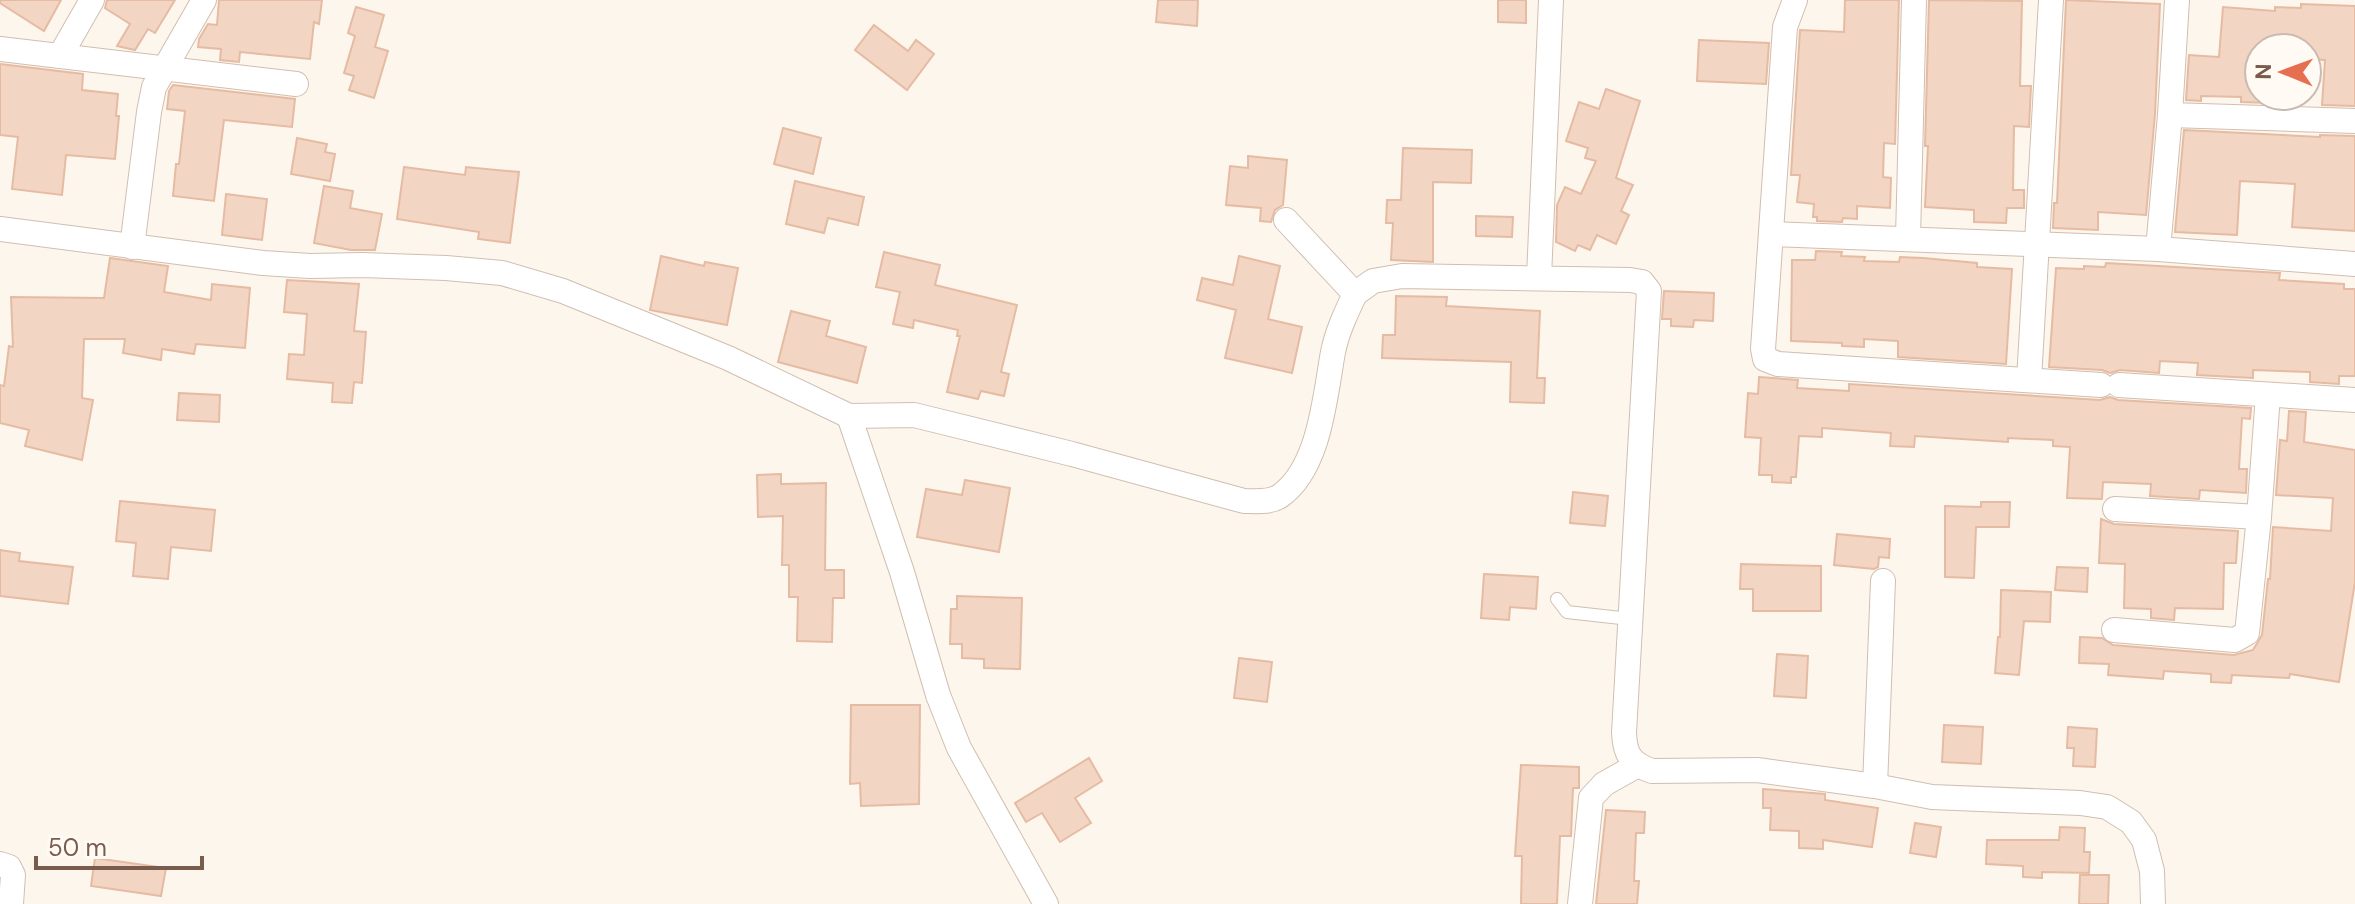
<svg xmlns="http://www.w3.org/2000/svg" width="2355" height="904" font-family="'DM Sans',sans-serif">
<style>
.building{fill:#f3d5c3;stroke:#e6bba3;stroke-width:2}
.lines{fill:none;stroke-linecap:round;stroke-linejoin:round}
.service-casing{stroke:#d1beb0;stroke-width:14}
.minor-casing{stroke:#d1beb0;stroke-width:26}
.service{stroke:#fff;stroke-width:12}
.minor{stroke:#fff;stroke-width:24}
</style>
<rect width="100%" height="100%" fill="#fdf6ec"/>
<!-- building -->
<g class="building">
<polygon points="0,0 61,0 44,31 0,3"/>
<polygon points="107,0 175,0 155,33 148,29 135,50 117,46 130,24 105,8"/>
<polygon points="219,0 322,0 319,24 314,22 310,59 240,52 239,62 220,60 221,49 198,47 199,39 208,24 217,25"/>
<polygon points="1158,0 1198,0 1197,26 1156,22"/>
<polygon points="1498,0 1526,0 1526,23 1498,22"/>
<polygon points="1845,0 1899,0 1895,144 1884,143 1883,177 1891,178 1890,208 1857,206 1857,219 1843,218 1842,222 1817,221 1817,217 1813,217 1814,204 1797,202 1800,175 1791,175 1800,30 1844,32"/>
<polygon points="1929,0 2022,1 2020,86 2031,86 2029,127 2014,126 2013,190 2024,190 2024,208 2007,208 2006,223 1974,222 1974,210 1925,207 1928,146 1925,146"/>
<polygon points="2066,0 2160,4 2155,114 2146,215 2098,212 2098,230 2053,228 2054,203 2057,203"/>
<polygon points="2301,4 2355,6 2355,106 2322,105 2325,60 2307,59 2307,48 2259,48 2259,96 2268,96 2268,103 2241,102 2241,97 2201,96 2201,101 2186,100 2189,55 2219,57 2223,7 2275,11 2275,7 2301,8"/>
<polygon points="356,7 384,15 375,47 388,51 374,98 349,90 354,76 344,73 355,36 348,33"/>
<polygon points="874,25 908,51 916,40 934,54 907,90 855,50"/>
<polygon points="1699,40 1769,43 1766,84 1697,81"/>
<polygon points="0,64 83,74 82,90 118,94 116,116 119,116 115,159 66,155 62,195 12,189 18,137 0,135"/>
<polygon points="173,85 295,99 292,127 224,120 214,201 173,196 176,164 179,164 185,111 167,109 169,91"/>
<polygon points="1606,89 1640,101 1616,178 1633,185 1621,211 1629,215 1616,244 1597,235 1590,250 1578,245 1575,251 1556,242 1557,205 1565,187 1581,194 1596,161 1585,158 1588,148 1566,141 1579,102 1599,109"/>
<polygon points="783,128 821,138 813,174 774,164"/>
<polygon points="2184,130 2320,137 2320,135 2355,136 2355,231 2292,227 2295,184 2240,181 2237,235 2175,232"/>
<polygon points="297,138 327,144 325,152 335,154 330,181 291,174"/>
<polygon points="1403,148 1472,150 1471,183 1433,182 1433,262 1391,260 1393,223 1386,223 1387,200 1401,200"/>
<polygon points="1248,156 1287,160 1283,205 1275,210 1271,222 1260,221 1261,208 1226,205 1230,166 1248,168"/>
<polygon points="404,167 465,175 466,167 519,172 510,243 478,239 479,232 397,219"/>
<polygon points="795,181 864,197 858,225 828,218 824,233 786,224"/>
<polygon points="324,186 353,191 350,208 382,214 375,250 351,250 314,243"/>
<polygon points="226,194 267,199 262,240 222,235"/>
<polygon points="1476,216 1513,217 1512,237 1476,236"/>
<polygon points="1816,251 1842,252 1841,256 1865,257 1864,261 1899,262 1900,257 1923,258 1977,263 1977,267 2012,269 2006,364 1898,357 1898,341 1864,339 1864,347 1842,346 1842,343 1791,341 1792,260 1815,260"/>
<polygon points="884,252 940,265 935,285 1017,305 1001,372 1009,374 1004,396 981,391 978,399 947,392 960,336 957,336 958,330 914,320 913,328 893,324 900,292 876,287"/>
<polygon points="661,256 704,266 705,262 738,268 727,325 650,310"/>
<polygon points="1239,256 1280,266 1268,319 1302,327 1292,373 1225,358 1236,310 1197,300 1202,278 1233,285"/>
<polygon points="110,258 168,266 164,292 211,300 212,284 250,288 245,348 196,344 194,354 162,349 161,360 123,353 125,339 84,339 82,398 93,400 82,460 25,446 29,430 0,423 0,385 4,386 9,346 13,347 11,297 104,298"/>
<polygon points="2106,263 2280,273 2279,280 2344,284 2344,289 2355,289 2355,376 2339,376 2339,384 2310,382 2310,372 2253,370 2253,378 2197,375 2198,363 2160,361 2159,373 2120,370 2110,373 2102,370 2049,367 2056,268 2084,269 2084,266 2105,267"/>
<polygon points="287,280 359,284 354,331 366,332 362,383 354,382 352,403 332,402 333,383 287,379 289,354 304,355 307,314 284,312"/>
<polygon points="1664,291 1714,293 1713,321 1694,320 1693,327 1671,326 1671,319 1662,319"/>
<polygon points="1396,296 1447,297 1446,306 1540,311 1537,378 1545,378 1544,403 1510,402 1511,362 1382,358 1383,335 1395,335"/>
<polygon points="791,311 830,321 826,336 866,347 857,383 778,362"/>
<polygon points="1759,377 1798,380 1797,388 1849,391 1849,384 2100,400 2110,397 2118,400 2251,408 2250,419 2242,418 2239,469 2247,469 2246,493 2200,490 2199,499 2150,496 2151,484 2103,482 2102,499 2067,498 2070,447 2053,446 2053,440 2008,438 2008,442 1915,436 1914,447 1890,446 1891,433 1822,428 1822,437 1799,436 1796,477 1791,477 1791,483 1772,482 1772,475 1759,475 1761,438 1745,437 1748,393 1758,394"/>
<polygon points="179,393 220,395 219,422 177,420"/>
<polygon points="2289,411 2306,412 2304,442 2355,450 2355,582 2339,682 2290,674 2289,678 2232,675 2231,683 2211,682 2211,674 2164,671 2163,679 2108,675 2109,664 2079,663 2080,637 2102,638 2113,645 2234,655 2253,650 2262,635 2268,579 2270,579 2273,527 2331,531 2333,498 2276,495 2280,440 2287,441"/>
<polygon points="781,474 781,484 826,483 825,570 844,570 844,598 833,598 832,642 797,641 798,597 789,597 789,565 782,565 783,516 758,517 757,475"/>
<polygon points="965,480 1010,488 999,552 917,537 926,489 962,495"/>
<polygon points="1573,492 1608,496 1605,526 1570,523"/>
<polygon points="120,501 215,510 211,551 171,547 168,579 133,576 136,543 116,541"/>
<polygon points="1981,502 2010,502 2009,527 1976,527 1974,578 1945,577 1945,506 1981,507"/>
<polygon points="2101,519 2114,524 2238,531 2236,563 2224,563 2223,609 2175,608 2174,620 2151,618 2151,609 2124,608 2125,564 2099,563"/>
<polygon points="1837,534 1890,539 1889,558 1879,557 1878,567 1874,569 1834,565"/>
<polygon points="0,550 20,553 19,561 73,567 68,604 0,596"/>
<polygon points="1741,564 1821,566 1821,611 1753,611 1753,589 1740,589"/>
<polygon points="2057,567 2088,568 2087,592 2055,590"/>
<polygon points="1484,574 1538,577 1536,609 1510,607 1509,620 1481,618"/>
<polygon points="2001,590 2051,592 2050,622 2024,621 2019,675 1995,673 1998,637 2000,637"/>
<polygon points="957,596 1022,598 1020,669 984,668 984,659 962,658 962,644 950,644 951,609 957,609"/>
<polygon points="1777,654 1808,656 1806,698 1774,696"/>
<polygon points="1239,658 1272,662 1267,702 1234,698"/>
<polygon points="851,705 920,705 919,804 861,806 860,783 850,784"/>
<polygon points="1944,725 1983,727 1981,764 1942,762"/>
<polygon points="2068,727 2097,729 2095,767 2073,766 2074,748 2067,748"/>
<polygon points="1089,758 1102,781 1075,798 1091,823 1060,842 1042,813 1026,822 1015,803"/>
<polygon points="1521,765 1579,767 1579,788 1573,788 1571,836 1560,836 1557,904 1521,904 1522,856 1515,856"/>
<polygon points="1763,789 1825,794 1825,800 1878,808 1872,847 1823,840 1823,849 1799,848 1799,831 1770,830 1771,808 1763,808"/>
<polygon points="1606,810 1645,812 1644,833 1636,833 1634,881 1639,881 1637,904 1596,904"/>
<polygon points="1915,823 1941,827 1936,857 1910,853"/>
<polygon points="2060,827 2085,828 2084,852 2090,852 2089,873 2042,872 2042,878 2023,877 2023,866 1986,864 1987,840 2059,840"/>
<polygon points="95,858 166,868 161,896 91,886"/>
<polygon points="2080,875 2109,875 2108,904 2079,904"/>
</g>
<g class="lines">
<!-- service casing -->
<g class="service-casing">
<polyline id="service" points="1557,599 1567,612 1630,619"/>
</g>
<!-- minor casing -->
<g class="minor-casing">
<g id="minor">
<polyline points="1795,0 1785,27 1763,349 1765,359 1778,364 2101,385"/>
<polyline points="0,49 296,84"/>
<polyline points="60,56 92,0"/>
<polyline points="2170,115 2355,121"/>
<path d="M1286 220 1355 294 1373 281 1402 276 1630 280 1642 282 1649 291 1624 733C1625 755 1631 764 1652 771L1757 770 1875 786 1932 797 2080 803 2107 807 2131 822 2144 840 2152 871 2153 904"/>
<path d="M0 229 263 263 310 266 362 265 446 268 502 273 563 291 728 358 849 416 914 415 1072 454 1244 501C1255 501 1270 503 1280 496 1320 468 1325 396 1333 352 1337 332 1346 313 1355 294"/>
<polyline points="1771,234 2158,249 2355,264"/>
<polyline points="1908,238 1914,0"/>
<polyline points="132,247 149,112 154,87 204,0"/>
<polyline points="2158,249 2170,115 2177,0"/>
<polyline points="1539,277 1551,0"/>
<polyline points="2029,380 2051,0"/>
<polyline points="2119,385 2355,400"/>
<polyline points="849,416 902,572 938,695 959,748 1046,904"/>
<polyline points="2115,509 2259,517"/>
<polyline points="2114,630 2235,640 2247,633 2259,517 2268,395"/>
<polyline points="1875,786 1883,581"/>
<polyline points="0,864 9,867 13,875 11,904"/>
<polyline points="1580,904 1591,798 1604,784 1636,766"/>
</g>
</g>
<!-- service -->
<use href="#service" class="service"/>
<!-- minor -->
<use href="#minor" class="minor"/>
</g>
<!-- north arrow -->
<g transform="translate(2283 72) rotate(271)"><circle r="38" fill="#fffaf3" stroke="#cabbb1" stroke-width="2"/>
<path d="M0-6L14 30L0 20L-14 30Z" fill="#e76f51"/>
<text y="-12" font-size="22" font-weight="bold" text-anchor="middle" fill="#7a5c4d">N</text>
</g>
<!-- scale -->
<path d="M36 856v12h166v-12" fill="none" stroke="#7a5c4d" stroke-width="4"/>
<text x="48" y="856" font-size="24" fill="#7a5c4d" stroke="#fffaf3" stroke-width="6" paint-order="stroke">50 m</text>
</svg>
